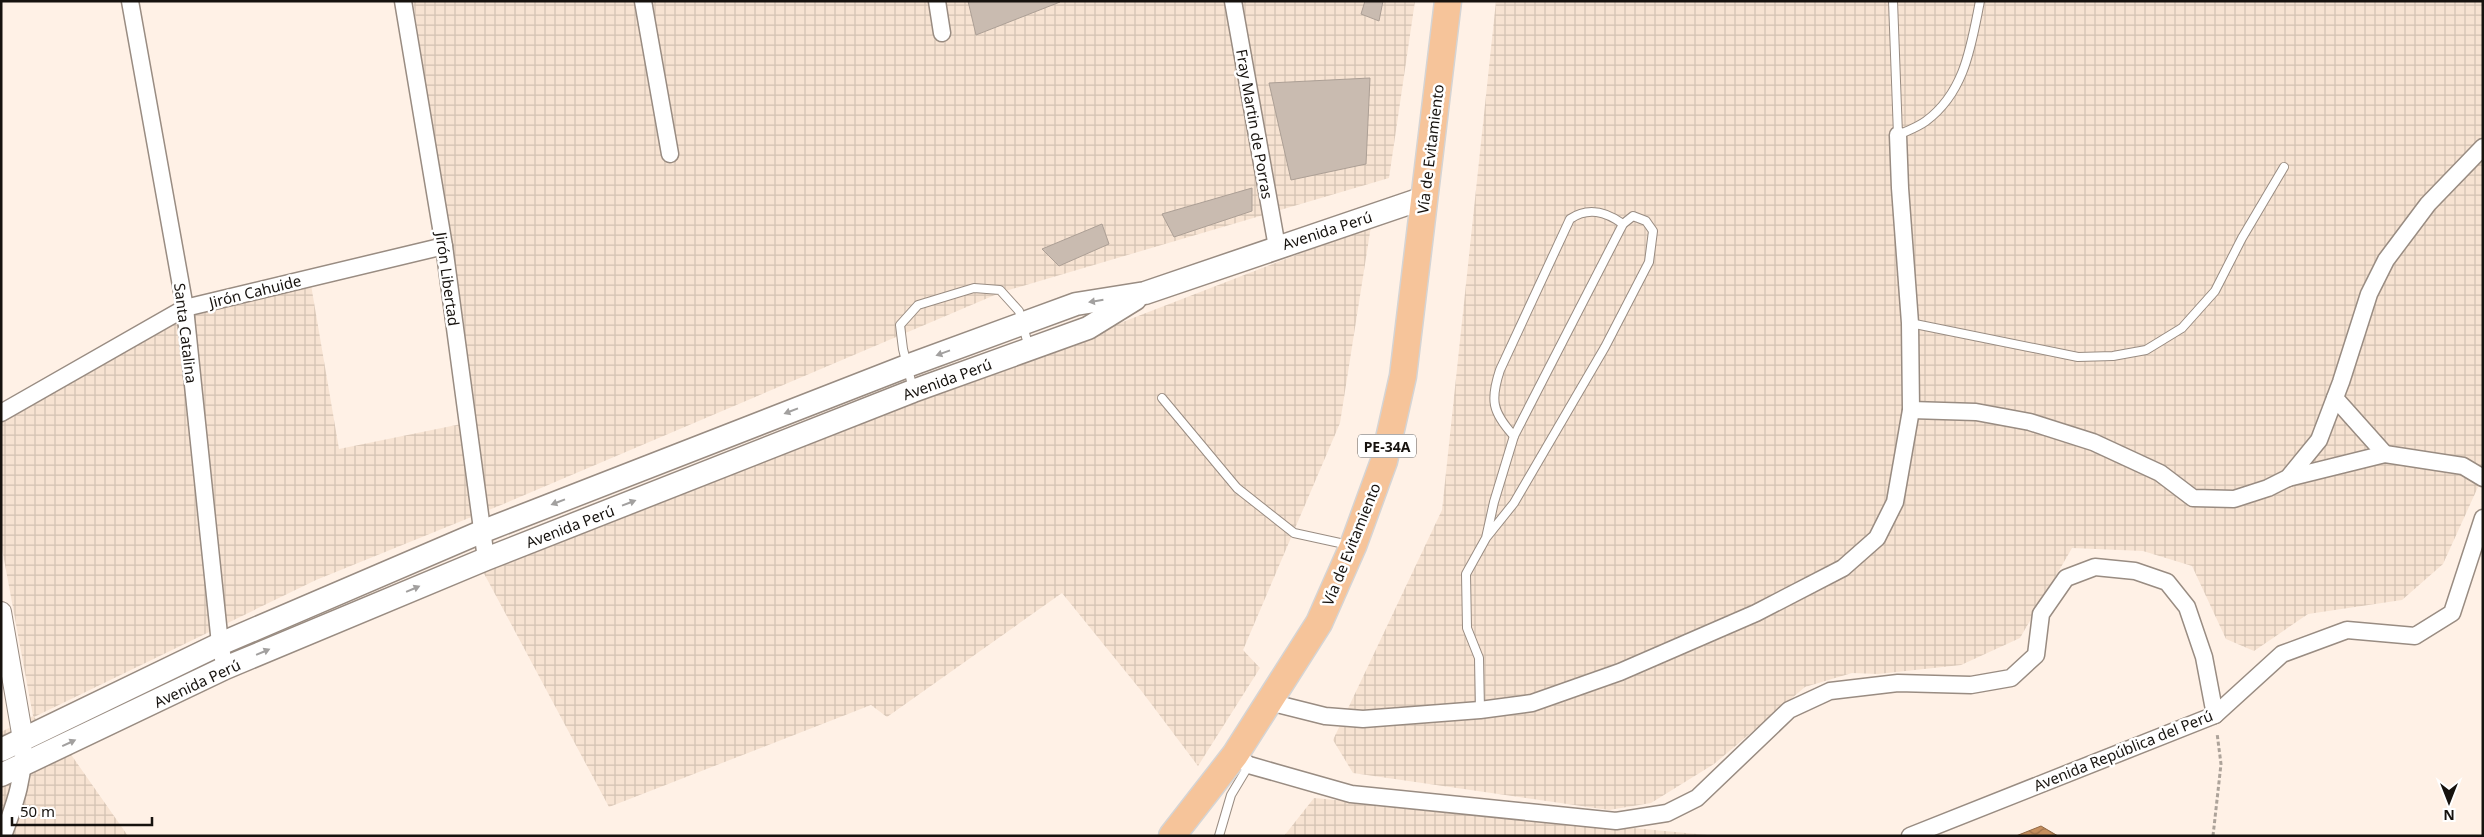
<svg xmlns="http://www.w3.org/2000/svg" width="2484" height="837" font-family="'Noto Sans',sans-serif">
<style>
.industrial{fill:url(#industrial-grid)}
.water{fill:url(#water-waves);stroke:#926a46}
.building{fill:#c9bbb0;stroke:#ac9f95}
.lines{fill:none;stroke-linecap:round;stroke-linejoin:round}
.service-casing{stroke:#998c82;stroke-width:10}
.minor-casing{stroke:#998c82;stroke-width:19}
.tertiary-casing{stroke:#998c82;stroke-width:22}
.secondary-casing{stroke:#998c82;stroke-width:25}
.trunk-casing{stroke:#d5d4d4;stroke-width:29}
.path{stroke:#ada39a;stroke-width:3;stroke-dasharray:4 2.5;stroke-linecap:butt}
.service{stroke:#fff;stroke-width:8}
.minor{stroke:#fff;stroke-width:16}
.tertiary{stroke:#fff;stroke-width:20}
.secondary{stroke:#fff;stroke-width:22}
.trunk{stroke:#f6c49a;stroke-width:26}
.oneway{fill:#a2a09f}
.labels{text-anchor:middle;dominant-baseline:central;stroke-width:5;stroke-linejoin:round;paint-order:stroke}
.shield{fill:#fff;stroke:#5c5956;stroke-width:1}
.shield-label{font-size:14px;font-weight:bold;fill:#16120e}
.street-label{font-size:15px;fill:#16120e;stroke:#fff}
</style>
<defs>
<pattern id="industrial-grid" width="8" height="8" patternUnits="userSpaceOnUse" patternTransform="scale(1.25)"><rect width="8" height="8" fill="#f7e3d2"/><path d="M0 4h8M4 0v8" fill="none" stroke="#d3c2b3"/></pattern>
<pattern id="water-waves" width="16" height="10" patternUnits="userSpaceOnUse" patternTransform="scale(1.25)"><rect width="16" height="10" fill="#c78f5e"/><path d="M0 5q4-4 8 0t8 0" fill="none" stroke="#a1734c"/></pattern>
</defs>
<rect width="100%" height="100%" fill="#fff1e6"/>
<!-- industrial -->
<g class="industrial">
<polygon points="413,1 1415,1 1389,178 1002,292 501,505 316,580 34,717 72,756 128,836 1,836 1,732 33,716 1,543 1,417 188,306 310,279 339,449 476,421"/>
<polygon points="1496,1 2483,1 2483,476 2443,564 2402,600 2308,614 2254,651 2226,639 2192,566 2143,551 2072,548 2020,638 1961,665 1878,674 1852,673 1805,687 1714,764 1651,803 1609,810 1353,773 1333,740 1442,510"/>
<polygon points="1371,226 1340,423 1243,650 1260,668 1198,766 1143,693 1062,593 887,717 871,705 609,807 480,566 709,482"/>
<polygon points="1314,798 1718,836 1284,836"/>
</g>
<!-- water -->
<polygon class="water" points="2041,826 2058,836 2016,836"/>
<!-- building -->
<g class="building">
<polygon points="968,1 1060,1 1060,2 976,35"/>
<polygon points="1365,1 1383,1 1379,21 1361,14"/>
<polygon points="1370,78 1366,164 1291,180 1269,83"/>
<polygon points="1252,188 1252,211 1174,237 1162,214"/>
<polygon points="1102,224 1109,244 1059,266 1042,249"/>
</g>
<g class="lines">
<!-- service casing -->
<g class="service-casing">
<g id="service">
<path d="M1893 1 1898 135C1907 131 1918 127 1926 121 1965 92 1971 46 1980 1"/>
<polyline points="1910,323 2078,357 2113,356 2146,350 2182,328 2215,291 2242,238 2284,167"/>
<polyline points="913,389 903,349 900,325 918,305 974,288 1000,290 1019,311 1029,348"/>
<polyline points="1162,398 1237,488 1294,533 1349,545"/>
<path d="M1514 436C1492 412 1490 400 1500 370L1570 219C1588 207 1605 211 1623 224"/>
<polyline points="1480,710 1479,658 1467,628 1466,574 1486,538 1514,503 1605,347 1649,262 1653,231 1646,221 1633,216 1623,224 1514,436 1494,502 1486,538"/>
<polyline points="1219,836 1231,795 1249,765"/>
</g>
</g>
<!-- minor casing -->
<g class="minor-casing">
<g id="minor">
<polyline points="130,1 185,308 220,644 225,668"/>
<polyline points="403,1 444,246 486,559"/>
<polyline points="643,1 670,154"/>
<polyline points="937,1 942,33"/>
<polyline points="1233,1 1277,247"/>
<polyline points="2335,398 2385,454"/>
<polyline points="1911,410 1976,412 2030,422 2093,442 2160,473 2193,498 2234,499 2268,488 2288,478 2319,440 2341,382 2369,294 2386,260 2428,204 2483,147"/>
<polyline points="1,413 185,308 444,246"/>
<polyline points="2288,478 2385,454 2463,466 2483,478"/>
<polyline points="1269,702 1325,716 1363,719 1480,710 1532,703 1620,672 1756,613 1843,568 1877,538 1895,502 1911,410 1910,323 1900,188 1898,135"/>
<polyline points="1235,755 1249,765 1351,794 1616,821 1667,813 1697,798 1789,710 1830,691 1898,683 1971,685 2011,678 2036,655 2041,614 2066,578 2095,567 2135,571 2167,582 2187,607 2204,657 2215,715"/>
<path d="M3 836C16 801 25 776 23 739"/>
<polyline points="1910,836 2215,715 2282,654 2347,630 2415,636 2452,613 2483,518"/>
</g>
</g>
<!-- tertiary casing -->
<g class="tertiary-casing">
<polyline id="tertiary" points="1,612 23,739"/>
</g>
<!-- secondary casing -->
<g class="secondary-casing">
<g id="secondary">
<polyline points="1,750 220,644 481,532 907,366 1076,304 1145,293 1424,198"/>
<polyline points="1,775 225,668 486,559 913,391 1088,328 1135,299"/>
</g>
</g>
<!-- trunk casing -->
<g class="trunk-casing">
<polyline id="trunk" points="1172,836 1235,755 1319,623 1353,546 1384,461 1403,376 1448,1"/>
</g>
<!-- path -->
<polyline class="path" points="2213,836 2221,764 2217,733"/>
<!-- service -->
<use href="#service" class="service"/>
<!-- minor -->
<use href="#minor" class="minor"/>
<!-- tertiary -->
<use href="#tertiary" class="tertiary"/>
<!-- secondary -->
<use href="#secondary" class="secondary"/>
<!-- trunk -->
<use href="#trunk" class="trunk"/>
</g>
<!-- one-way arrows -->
<defs><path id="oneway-solid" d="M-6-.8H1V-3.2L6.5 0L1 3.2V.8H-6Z" transform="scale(1.25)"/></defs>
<g class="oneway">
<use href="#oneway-solid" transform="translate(1096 301) rotate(171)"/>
<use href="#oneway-solid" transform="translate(943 353) rotate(160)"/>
<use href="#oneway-solid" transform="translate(791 411) rotate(159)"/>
<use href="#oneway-solid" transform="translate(558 502) rotate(159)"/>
<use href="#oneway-solid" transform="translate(629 503) rotate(-21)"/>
<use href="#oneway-solid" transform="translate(413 589) rotate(-23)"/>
<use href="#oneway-solid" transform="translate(263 652) rotate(-23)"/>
<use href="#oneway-solid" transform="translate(69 743) rotate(-25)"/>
</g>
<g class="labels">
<!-- shield labels -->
<rect class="shield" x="1358" y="434.5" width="58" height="23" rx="4"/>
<g class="shield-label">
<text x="1387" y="446">PE-34A</text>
</g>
<!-- street labels -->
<g class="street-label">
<text transform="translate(1255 124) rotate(80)">Fray Martin de Porras</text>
<text transform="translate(1430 149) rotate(-83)">Vía de Evitamiento</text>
<text transform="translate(1327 230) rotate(-18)">Avenida Perú</text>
<text transform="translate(448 279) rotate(82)">Jirón Libertad</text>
<text transform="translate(255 291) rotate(-14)">Jirón Cahuide</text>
<text transform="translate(186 333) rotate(83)">Santa Catalina</text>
<text transform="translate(947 379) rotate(-20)">Avenida Perú</text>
<text transform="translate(570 526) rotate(-21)">Avenida Perú</text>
<text transform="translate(1351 544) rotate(-68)">Vía de Evitamiento</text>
<text transform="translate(197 683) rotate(-25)">Avenida Perú</text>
<text transform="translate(2123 750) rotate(-22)">Avenida República del Perú</text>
</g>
</g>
<!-- border -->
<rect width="2484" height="837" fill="none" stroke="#16120e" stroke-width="5"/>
<!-- north arrow -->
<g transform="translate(2449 802) rotate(180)" stroke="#ffffff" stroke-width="4" paint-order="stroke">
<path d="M0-4L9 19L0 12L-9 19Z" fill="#16120e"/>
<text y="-8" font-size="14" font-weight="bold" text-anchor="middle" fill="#16120e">N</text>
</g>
<!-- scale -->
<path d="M12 817v8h140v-8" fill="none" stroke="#16120e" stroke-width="2.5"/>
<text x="20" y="817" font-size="15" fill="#16120e" stroke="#ffffff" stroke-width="4" paint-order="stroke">50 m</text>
</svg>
